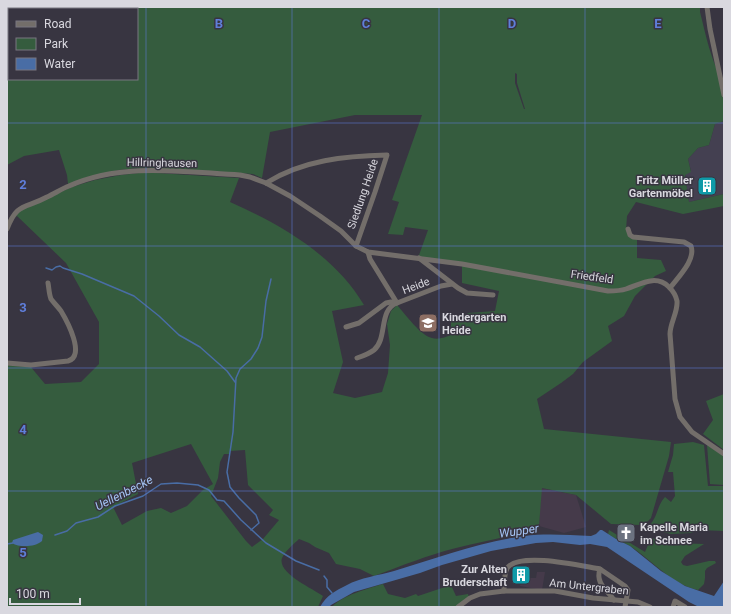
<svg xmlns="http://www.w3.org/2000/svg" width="731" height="614" font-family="Roboto,sans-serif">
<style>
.commercial{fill:#453a4a}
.built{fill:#444051}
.green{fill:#355c3e;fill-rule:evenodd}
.water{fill:#496da5}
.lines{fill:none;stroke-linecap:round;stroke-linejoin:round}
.stream{stroke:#496da5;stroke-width:1.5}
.minor{stroke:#736e6a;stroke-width:5}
.grid{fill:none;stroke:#5f7eda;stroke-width:1;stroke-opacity:0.55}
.labels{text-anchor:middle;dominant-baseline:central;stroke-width:3;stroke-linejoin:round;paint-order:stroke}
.street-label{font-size:11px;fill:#d9d8df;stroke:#383541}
.poi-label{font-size:11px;font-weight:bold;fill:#d9d8df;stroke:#383541;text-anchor:end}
.water-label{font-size:12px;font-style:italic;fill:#a4c3f3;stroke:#383541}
.grid-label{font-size:13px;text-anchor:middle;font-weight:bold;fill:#5f7eda;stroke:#383541;stroke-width:3;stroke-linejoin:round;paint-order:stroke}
</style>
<rect width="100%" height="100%" fill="#383541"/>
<!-- commercial -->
<g class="commercial">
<polygon points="541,488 576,495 586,527 564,533 539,526"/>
<polygon points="537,572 545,572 542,590 520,586 521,578 536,578"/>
</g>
<!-- built -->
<polygon class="built" points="724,121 724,194 689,202 685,174 691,171 688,159 698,148 709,145 715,124"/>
<!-- green -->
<g class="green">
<path d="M7 7H700V12C704 27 713 71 724 79V121L715 124 709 145 698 148 688 159 691 172 685 175 689 202 724 194V206L683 214 636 202 627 216 626 230 637 239V258L661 260 666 271 655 276 635 296 624 316 608 326 612 341 583 362 573 374 561 383 537 399 544 429 671 442 669 456 651 518 646 523 641 525 611 524 576 495 542 488 539 526C512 537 484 541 456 548 428 555 401 566 374 576L360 569 336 564 329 553 315 547 309 543 299 539C294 544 285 551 282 558 277 573 312 588 323 596L318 607H7V365L30 366 45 384 81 382 99 364V322L66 263 17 216 13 219 20 210 72 187 95 180 121 175 139 173H156L239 178 230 202C283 226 334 255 364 305L332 311 343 362 333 393 355 398 382 392 388 373 390 345 387 324 391 311 397 305C406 315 420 335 432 338 438 340 446 337 451 335V318L462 317 468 313 495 311 499 291 462 283V265L418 258 428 230 405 227 403 235 388 234 399 202 392 200 422 115H355L270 132 262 178 253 174 240 173 137 168 119 170 68 184 67 175 59 150 24 156 7 165ZM9 9H137V79H9ZM515 73 517 74V83L525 109H524L515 83ZM191 444 213 484 203 490 187 506 171 513 161 508 147 511 122 525 113 507 138 494 132 463ZM245 450 248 485 273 510 269 515 279 520 263 539 252 547 246 541 211 496 218 478 220 462 224 454H229L230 451Z"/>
<polygon points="724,394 724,450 703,434 713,420 706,401"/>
<path d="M693 442 704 445 708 486H724V531L699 530 691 533 671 534 648 528 646 527C658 521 656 506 665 497L671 502 675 496 673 472H668L673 455 674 444Z"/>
<polygon points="707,445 724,456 724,485 710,484"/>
<path d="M609 530 645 552 651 538 673 543 704 544 685 556 681 562 683 565 687 566 709 561H715L716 563 707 568 705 571V578L704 584 698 590C671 584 652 560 630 546 623 542 615 539 608 534Z"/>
<path d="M383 584 388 594 405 598 416 594 418 596 451 585 456 596 468 594 469 597 455 607H332C341 596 369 588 383 584Z"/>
</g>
<!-- water -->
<g class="water">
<path d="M600 530H602L616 539 630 546 661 571 685 586 714 596 724 581V607H699L689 602 607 547 590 544 580 545 553 542 536 543 491 551 442 565 420 573 354 592 331 605 329 607H320C327 595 335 591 347 585 359 578 380 575 394 571 437 558 479 542 524 536 546 533 568 535 591 536L596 534Z"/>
<path d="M38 532 43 535 42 541C35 547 20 548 12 543L13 540Z"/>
</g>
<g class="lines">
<!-- stream -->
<g class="stream">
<polyline points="130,9 134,7"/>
<polyline points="7,55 9,54"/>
<polyline points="46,268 52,270 56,267 60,266 63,268 82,274 134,296 159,316 179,335 200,347 227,371 235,382"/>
<polyline points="251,530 259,523 256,515 239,498 230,487 227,472 233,432 236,378 240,369 251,359 258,348 262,337 266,301 271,279"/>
<polyline points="55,535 67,531 76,523 98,517 115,506 143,496 161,484 177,483 198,485 209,490 217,500 224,501 241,520 266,543 296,561 319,570"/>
<polyline points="7,544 13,543"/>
<polyline points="324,576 327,580 327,587 332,593"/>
</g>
<!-- minor -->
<g class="minor">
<polyline points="707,7 710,29 724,95"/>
<path d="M266 183C303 160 345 156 387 155L375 192 356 246"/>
<path d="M7 229C17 202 25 209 47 197 54 194 61 189 69 186 123 162 183 172 240 175L250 177 266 183 290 196 320 216 341 231 356 246 368 252 462 264 608 291C614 291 620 291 626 289 641 284 656 274 669 287 673 291 676 296 677 301 678 312 670 323 670 334L675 399 680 417 692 432 724 454"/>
<path d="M628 229 630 235 633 237 684 242 691 246C696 260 678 277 670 288"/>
<polyline points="368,252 370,259 397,303 441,286 452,284"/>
<polyline points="419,258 458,288 467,293 493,295"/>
<polyline points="346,327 359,323 386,303 391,302 396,303"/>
<path d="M357 358C363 356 369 354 374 350 388 338 378 310 397 303"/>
<path d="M7 363 31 365 68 361C86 356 67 321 61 311 58 307 54 303 51 299 49 294 49 288 48 283"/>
<path d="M600 569C595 583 607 590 614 600"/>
<path d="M504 591C504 584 504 572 508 567 522 552 581 566 600 569L625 586 628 590 625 607"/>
<polyline points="458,607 470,598 480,594 504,591 555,591 593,598 638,602 650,607"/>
<polyline points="673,607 675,601 685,607"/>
</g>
</g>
<!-- grid -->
<path class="grid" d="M146 7V607M292 7V607M439 7V607M585 7V607M7 123H724M7 246H724M7 368H724M7 491H724"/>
<!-- icons -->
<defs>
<g id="building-square" transform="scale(1)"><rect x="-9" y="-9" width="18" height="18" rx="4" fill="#0f9aa8" stroke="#383541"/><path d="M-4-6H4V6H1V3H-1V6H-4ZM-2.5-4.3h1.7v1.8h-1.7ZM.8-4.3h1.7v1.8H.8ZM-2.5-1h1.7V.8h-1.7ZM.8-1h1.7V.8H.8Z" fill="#fff"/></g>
<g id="school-square" transform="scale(1)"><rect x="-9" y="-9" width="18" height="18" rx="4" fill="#8d6e63" stroke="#383541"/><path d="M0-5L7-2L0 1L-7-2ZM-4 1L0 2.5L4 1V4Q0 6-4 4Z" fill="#fff"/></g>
<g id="church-square" transform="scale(1)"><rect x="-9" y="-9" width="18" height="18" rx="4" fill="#6b7280" stroke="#383541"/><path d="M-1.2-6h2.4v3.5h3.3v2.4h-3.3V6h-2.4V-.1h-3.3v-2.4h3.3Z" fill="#fff"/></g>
</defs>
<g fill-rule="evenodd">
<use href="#building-square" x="707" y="186"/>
<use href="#school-square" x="428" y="323"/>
<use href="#church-square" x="626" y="533"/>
<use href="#building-square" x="521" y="575"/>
</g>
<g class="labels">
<!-- street labels -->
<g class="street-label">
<text transform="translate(162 163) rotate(1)">Hillringhausen</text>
<text transform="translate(363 194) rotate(-71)">Siedlung Heide</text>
<text transform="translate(592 277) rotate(8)">Friedfeld</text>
<text transform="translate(416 286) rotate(-21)">Heide</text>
<text transform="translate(589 587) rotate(6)">Am Untergraben</text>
</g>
<!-- poi labels -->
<g class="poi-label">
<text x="693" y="180">Fritz Müller<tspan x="693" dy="13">Gartenmöbel</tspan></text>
<text x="442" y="317" text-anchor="start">Kindergarten<tspan x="442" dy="13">Heide</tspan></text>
<text x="640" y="527" text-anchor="start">Kapelle Maria<tspan x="640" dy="13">im Schnee</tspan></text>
<text x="507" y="569">Zur Alten<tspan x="507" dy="13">Bruderschaft</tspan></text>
</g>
<!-- water labels -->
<g class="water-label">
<text transform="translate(124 493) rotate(-27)">Uellenbecke</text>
<text transform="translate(519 531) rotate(-8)">Wupper</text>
</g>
</g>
<g class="grid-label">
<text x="219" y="28">B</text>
<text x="366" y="28">C</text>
<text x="512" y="28">D</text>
<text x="658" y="28">E</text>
<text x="23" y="189">2</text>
<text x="23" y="312">3</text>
<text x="23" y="434">4</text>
<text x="23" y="557">5</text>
</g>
<!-- border -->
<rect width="731" height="614" fill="none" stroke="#d9d8df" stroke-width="16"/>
<!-- legend -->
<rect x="8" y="8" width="130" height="72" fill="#383541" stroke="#787680"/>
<rect x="16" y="21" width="20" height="6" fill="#736e6a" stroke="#787680"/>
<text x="44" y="28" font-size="12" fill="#d9d8df">Road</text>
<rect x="16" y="38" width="20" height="12" fill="#355c3e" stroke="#787680"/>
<text x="44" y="48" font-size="12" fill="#d9d8df">Park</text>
<rect x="16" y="58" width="20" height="12" fill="#496da5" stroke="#787680"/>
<text x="44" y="68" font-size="12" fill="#d9d8df">Water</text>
<!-- scale -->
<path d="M10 598v6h70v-6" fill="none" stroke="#d9d8df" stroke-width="2"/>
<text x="16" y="598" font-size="12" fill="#d9d8df" stroke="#383541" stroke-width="3" paint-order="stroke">100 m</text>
</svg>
